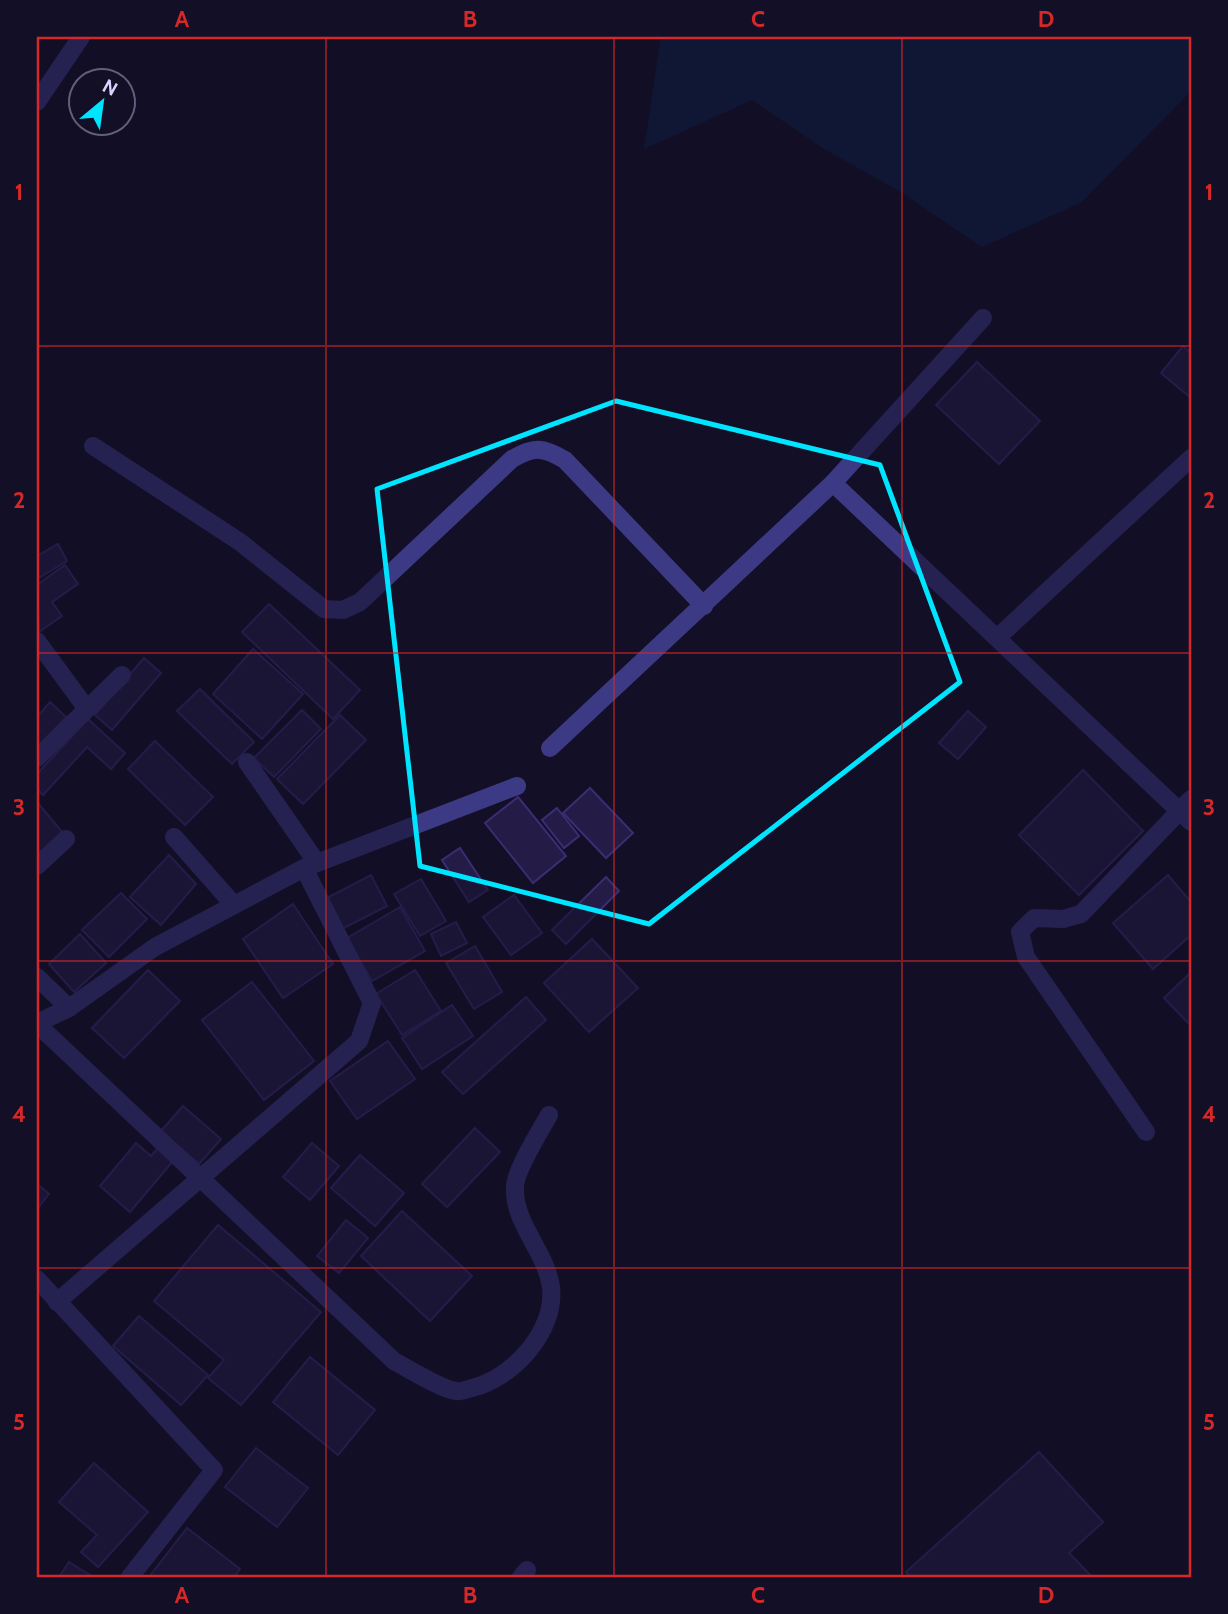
<svg xmlns="http://www.w3.org/2000/svg" width="1228" height="1614" font-family="Cabin,sans-serif">
<style>
.water{fill:#0c2248}
.building{fill:#241b47;stroke:#3b2d73;stroke-width:2}
.lines{fill:none;stroke-linecap:round;stroke-linejoin:round}
.minor{stroke:#3d3a85;stroke-width:18}
.marked{fill:none;stroke:#00e5ff;stroke-width:5;stroke-linejoin:round}
.grid{fill:none;stroke:#d62828;stroke-width:2;stroke-opacity:0.55}
.neatline{fill:none;stroke:#d62828;stroke-width:2.5}
.grid-label{font-size:23px;text-anchor:middle;font-weight:bold;fill:#d62828}
</style>
<rect width="100%" height="100%" fill="#130f26"/>
<!-- water -->
<polygon class="water" points="661,37 1191,37 1191,91 1082,202 982,247 901,192 824,149 752,100 644,149"/>
<!-- building -->
<g class="building">
<polygon points="1183,346 1191,353 1191,398 1161,373"/>
<polygon points="977,362 1040,421 999,464 936,405"/>
<polygon points="58,544 67,561 37,579 37,556"/>
<polygon points="65,565 78,584 52,602 62,616 39,632 37,585"/>
<polygon points="269,604 360,690 333,719 242,632"/>
<polygon points="253,649 303,694 262,739 213,694"/>
<polygon points="144,658 161,673 112,730 95,715"/>
<polygon points="200,689 254,742 232,764 177,711"/>
<polygon points="50,702 66,717 37,750 37,717"/>
<polygon points="302,710 321,729 274,777 254,758"/>
<polygon points="968,711 986,727 958,759 939,743"/>
<polygon points="340,715 366,740 303,804 277,779"/>
<polygon points="88,719 125,753 111,769 87,747 43,795 37,789 37,774"/>
<polygon points="155,741 213,797 185,825 128,769"/>
<polygon points="1083,770 1143,831 1079,895 1019,835"/>
<polygon points="590,788 633,833 606,858 563,813"/>
<polygon points="518,797 566,856 533,883 485,823"/>
<polygon points="37,802 63,833 37,856"/>
<polygon points="557,808 579,836 564,848 542,820"/>
<polygon points="460,848 488,890 469,902 442,860"/>
<polygon points="169,855 196,884 161,925 130,897"/>
<polygon points="371,875 387,906 340,930 325,899"/>
<polygon points="1168,875 1191,902 1191,935 1153,969 1113,923"/>
<polygon points="606,877 619,891 566,944 552,930"/>
<polygon points="421,879 446,921 420,936 394,894"/>
<polygon points="121,893 147,919 109,957 82,930"/>
<polygon points="514,895 542,933 511,955 483,917"/>
<polygon points="293,904 333,964 283,998 243,939"/>
<polygon points="400,907 425,951 372,981 347,938"/>
<polygon points="456,922 467,943 441,956 431,934"/>
<polygon points="80,934 106,963 74,992 49,964"/>
<polygon points="592,939 638,988 589,1032 544,983"/>
<polygon points="475,946 502,992 474,1009 446,963"/>
<polygon points="148,970 180,1001 124,1058 92,1028"/>
<polygon points="415,970 441,1011 402,1035 376,994"/>
<polygon points="1191,972 1191,1026 1164,998"/>
<polygon points="252,982 314,1061 264,1100 202,1020"/>
<polygon points="526,997 546,1020 463,1094 442,1072"/>
<polygon points="452,1005 473,1036 422,1069 402,1038"/>
<polygon points="388,1041 415,1079 357,1119 330,1081"/>
<polygon points="183,1106 221,1139 199,1164 161,1131"/>
<polygon points="475,1128 500,1152 447,1207 422,1184"/>
<polygon points="136,1143 151,1156 158,1148 173,1161 130,1212 100,1186"/>
<polygon points="312,1143 339,1166 310,1200 283,1177"/>
<polygon points="360,1155 404,1193 375,1226 331,1188"/>
<polygon points="37,1184 49,1194 37,1209"/>
<polygon points="402,1211 472,1276 430,1321 361,1256"/>
<polygon points="346,1220 368,1238 339,1273 317,1256"/>
<polygon points="218,1225 321,1312 241,1405 208,1378 224,1360 154,1301"/>
<polygon points="139,1316 208,1375 181,1405 113,1346"/>
<polygon points="310,1357 375,1410 338,1455 273,1402"/>
<polygon points="256,1448 308,1488 277,1527 225,1487"/>
<polygon points="1039,1452 1103,1522 1069,1553 1092,1577 911,1577 906,1572"/>
<polygon points="94,1463 148,1512 98,1567 81,1552 97,1535 59,1502"/>
<polygon points="187,1528 240,1569 234,1577 149,1577"/>
<polygon points="69,1562 93,1577 59,1577"/>
</g>
<g class="lines">
<!-- minor -->
<g class="minor">
<polyline points="37,102 81,37"/>
<path d="M93 446 240 542 324 609 343 610 360 602 512 459C534 446 543 447 565 460L704 606"/>
<polyline points="833,483 1191,822"/>
<polyline points="998,637 1191,458"/>
<polyline points="37,641 87,709"/>
<polyline points="550,748 833,483 983,318"/>
<polyline points="37,758 122,675"/>
<polyline points="247,762 317,863"/>
<polyline points="174,837 234,905"/>
<polyline points="37,866 66,839"/>
<polyline points="37,977 69,1008"/>
<polyline points="37,1023 69,1008 155,947 304,868 517,786"/>
<path d="M37 1024 394 1361C407 1368 443 1390 456 1391 461 1392 468 1389 472 1388 513 1378 556 1331 551 1287 546 1251 513 1223 515 1187 515 1171 540 1131 549 1115"/>
<polyline points="1146,1132 1026,957 1020,932 1034,918 1063,919 1081,914 1191,799"/>
<polyline points="37,1279 214,1470 130,1577"/>
<polyline points="57,1302 359,1041 372,1003 304,868"/>
<polyline points="521,1577 527,1570"/>
</g>
</g>
<!-- marked area -->
<path d="M0 0H1228V1614H0ZM616 401 880 465 960 682 649 924 420 866 377 489Z" fill="#130f26" fill-opacity=".55" fill-rule="evenodd"/>
<path class="marked" d="M616 401 880 465 960 682 649 924 420 866 377 489Z"/>
<!-- grid -->
<path class="grid" d="M326 37V1577M614 37V1577M902 37V1577M37 346H1191M37 653H1191M37 961H1191M37 1268H1191"/>
<!-- border -->
<rect width="1228" height="1614" fill="none" stroke="#130f26" stroke-width="77"/>
<!-- north arrow -->
<g transform="translate(102 102) rotate(29)"><circle r="33" fill="#130f26" stroke="#625e7d" stroke-width="2"/>
<path d="M0-5L12 26L0 18L-12 26Z" fill="#00e5ff"/>
<text y="-10" font-size="19" font-weight="bold" text-anchor="middle" fill="#d9d4ff">N</text>
</g>
<rect x="38" y="38" width="1152" height="1538" class="neatline"/>
<g class="grid-label">
<text x="182" y="27">A</text>
<text x="470" y="27">B</text>
<text x="758" y="27">C</text>
<text x="1046" y="27">D</text>
<text x="19" y="200">1</text>
<text x="1209" y="200">1</text>
<text x="19" y="508">2</text>
<text x="1209" y="508">2</text>
<text x="19" y="815">3</text>
<text x="1209" y="815">3</text>
<text x="19" y="1122">4</text>
<text x="1209" y="1122">4</text>
<text x="19" y="1430">5</text>
<text x="1209" y="1430">5</text>
<text x="182" y="1603">A</text>
<text x="470" y="1603">B</text>
<text x="758" y="1603">C</text>
<text x="1046" y="1603">D</text>
</g>
</svg>
